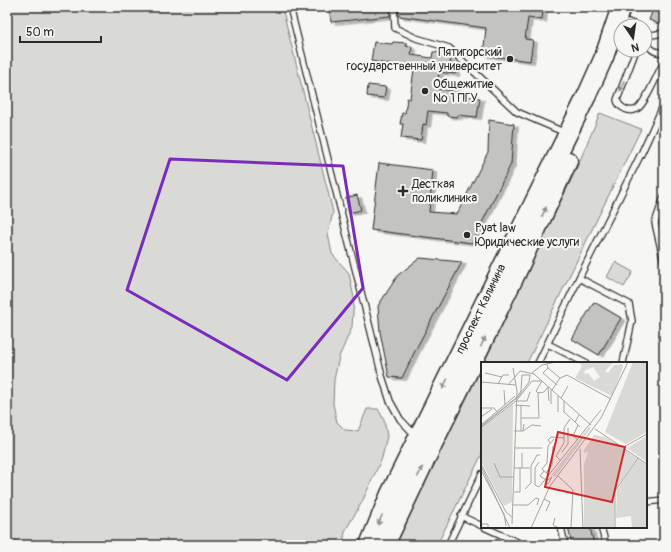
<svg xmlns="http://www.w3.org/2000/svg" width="671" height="552" font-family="Pangolin,sans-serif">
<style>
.green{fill:#d9d9d5;stroke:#828280}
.building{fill:#c3c3c0;stroke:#2b2b2b;filter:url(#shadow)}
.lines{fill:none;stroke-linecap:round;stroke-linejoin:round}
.service-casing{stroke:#2b2b2b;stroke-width:8}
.primary-casing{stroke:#2b2b2b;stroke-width:21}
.service{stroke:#f6f6f2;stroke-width:5.5}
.primary{stroke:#f6f6f2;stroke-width:18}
.oneway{fill:#90908e}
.marked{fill:none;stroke:#7b2cbf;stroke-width:3;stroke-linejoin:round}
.poi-dot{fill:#2b2b2b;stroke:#f6f6f2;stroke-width:1.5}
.labels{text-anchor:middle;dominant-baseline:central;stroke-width:4;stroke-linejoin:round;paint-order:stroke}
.poi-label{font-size:12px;fill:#2b2b2b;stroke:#f6f6f2;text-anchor:start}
.street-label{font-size:12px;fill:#2b2b2b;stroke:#f6f6f2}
.inset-road{fill:none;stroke:#a5a5a2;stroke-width:1}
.view{fill:#d62828;fill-opacity:0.15;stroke:#d62828;stroke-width:2}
.inset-edge{fill:none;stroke:#2b2b2b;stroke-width:2}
</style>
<defs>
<filter id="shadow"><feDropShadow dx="4.5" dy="2.5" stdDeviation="0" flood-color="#0004"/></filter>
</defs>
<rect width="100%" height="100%" fill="#f6f6f2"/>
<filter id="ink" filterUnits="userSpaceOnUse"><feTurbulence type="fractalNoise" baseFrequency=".025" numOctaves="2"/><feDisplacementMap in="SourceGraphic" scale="8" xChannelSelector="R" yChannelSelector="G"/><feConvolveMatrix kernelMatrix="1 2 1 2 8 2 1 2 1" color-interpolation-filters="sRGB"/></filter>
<g filter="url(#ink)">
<!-- green -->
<g class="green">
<polygon points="7,7 282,7 333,212 328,234 332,254 349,273 354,298 352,327 339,357 334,380 333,404 337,422 345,430 358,431 367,409 378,409 384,420 387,436 382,458 362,502 345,531 343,545 26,545 7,537"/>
<polygon points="600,113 641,129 527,363 482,363 482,454 437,545 392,545 539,246 575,172"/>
<polygon points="615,262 633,272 624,287 607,277"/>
</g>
<!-- building -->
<g class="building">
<polygon points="329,7 390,7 390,16 331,22"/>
<polygon points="398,7 543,7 542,20 528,18 525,39 533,40 530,61 483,55 486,28 399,16"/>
<polygon points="654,7 664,7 664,26 649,20"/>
<polygon points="374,42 392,44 393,42 407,43 406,46 412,47 411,55 432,58 433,52 443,53 442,57 451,58 450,64 456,65 455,74 439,72 437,89 463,92 463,96 480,98 477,117 458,115 458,117 447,116 447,113 428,111 426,125 423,124 421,140 401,138 403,124 400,124 402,113 405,113 407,98 410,99 414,69 371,61"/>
<polygon points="368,85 386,87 384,98 367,96"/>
<polygon points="489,120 514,124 511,164 472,243 371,230 379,163 433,170 429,212 457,214 488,152"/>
<polygon points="357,195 361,210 349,213 346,198"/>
<polygon points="420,258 462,262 417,347 402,378 389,377 380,332 378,306 398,275"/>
<polygon points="594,302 621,318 599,355 572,339"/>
<polygon points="568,527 590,527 594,545 572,545"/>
</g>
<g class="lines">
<!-- service casing -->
<g class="service-casing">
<g id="service">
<polyline points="290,7 382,376 390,401 400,419 415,435"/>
<polyline points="394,7 395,28 416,38 449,48 517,112 566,133"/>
<polyline points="628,22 638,26"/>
<polyline points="645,36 664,33"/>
<path d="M645 37C648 47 653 54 664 52"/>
<path d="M636 50 617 100C618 104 621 107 625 109 629 111 633 111 637 109 646 103 658 72 664 62"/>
<polyline points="656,122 664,126"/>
<polyline points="664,197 655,223 664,262"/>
<polyline points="579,278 629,304 632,321 623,363"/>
<polyline points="548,344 585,363"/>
<polyline points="538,363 579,278 642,152 664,104"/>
<polyline points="646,502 664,500"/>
<polyline points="461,516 482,526"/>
<polyline points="484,527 517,542 517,545"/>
<polyline points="561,527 565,545"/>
<polyline points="601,527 606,545"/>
<polyline points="448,545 482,474"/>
</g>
</g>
<!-- primary casing -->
<g class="primary-casing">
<g id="primary">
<polyline points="369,545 390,494 587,95 604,57 621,7"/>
<polyline points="385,545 432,446 516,274 568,161"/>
</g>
</g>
<!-- service -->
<use href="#service" class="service"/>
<!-- primary -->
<use href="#primary" class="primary"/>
</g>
<!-- one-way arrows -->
<defs><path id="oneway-solid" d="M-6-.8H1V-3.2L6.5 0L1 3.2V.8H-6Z"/></defs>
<g class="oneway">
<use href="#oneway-solid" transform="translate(622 86) rotate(111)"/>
<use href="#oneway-solid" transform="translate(544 212) rotate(-65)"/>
<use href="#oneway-solid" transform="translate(483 342) rotate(-64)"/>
<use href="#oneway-solid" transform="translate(445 384) rotate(116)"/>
<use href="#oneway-solid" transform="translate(420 472) rotate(-65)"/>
<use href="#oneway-solid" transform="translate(380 520) rotate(113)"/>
</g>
</g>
<!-- marked area -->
<path class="marked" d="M170 159 343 166 363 288 287 380 127 290Z"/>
<!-- markers -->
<g class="poi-dot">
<circle cx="510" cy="59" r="4"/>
<circle cx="425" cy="91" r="4"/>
<path d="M401 185h4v4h4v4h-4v4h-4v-4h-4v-4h4z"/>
<circle cx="467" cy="235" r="4"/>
</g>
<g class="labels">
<!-- poi labels -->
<g class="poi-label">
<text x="502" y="52" text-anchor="end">Пятигорский<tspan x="502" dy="14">государственный университет</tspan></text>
<text x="433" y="84">Общежитие<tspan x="433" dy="14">№ 1 ПГУ</tspan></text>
<text x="412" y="184">Десткая<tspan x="412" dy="14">поликлиника</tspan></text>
<text x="475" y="228">Pyat law<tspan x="475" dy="14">Юридические услуги</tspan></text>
</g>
<!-- street labels -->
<g class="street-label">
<text transform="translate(481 309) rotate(-64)">проспект Калинина</text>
</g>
</g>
<!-- overview -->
<g transform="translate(481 362)">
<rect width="166" height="166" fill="#f6f6f2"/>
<path d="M103 0H133L124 9 127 11 133 3 141 2 142 5 131 34 94 16 101 4 98 1ZM112 5 119 15 113 19 107 11 104 12 103 9ZM152 0H166V70L145 82 124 70ZM32 42 31 140 23 144 0 99V67ZM108 65 110 66 74 115 70 113ZM113 73 124 75 156 96 134 128 133 166H103V102L107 90 103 91V88ZM166 74V100L146 86ZM157 96 166 103V166H151L150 154 135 156 136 128Z" fill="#d9d9d5" fill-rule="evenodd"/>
<path class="inset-road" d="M66 2 67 6 62 11 76 23M67 6 79 16M4 11 21 15M51 11 61 3 75 0M0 20 35 23M17 22 22 13H28M27 23 39 9 53 12 110 63M67 25 68 39M23 28 24 43M70 28V42M71 28 79 16 86 13 130 37M57 31 55 29 61 19M80 36 87 24M36 38 51 19H61M83 39V50L94 60M34 43 49 44M0 46H13L16 50M77 50V34M98 53 94 60 99 65M0 55 11 47M40 56H58M58 56 57 31 63 30 67 25M0 63 34 34M0 64 35 36 40 29 41 13H49L48 20 37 35 0 65M0 66 35 39H46L49 30M114 67 166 102M33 69H42L43 62M40 69V43M42 69 51 63 60 64M97 78 92 74 97 63M69 81 67 78 70 75 83 76M143 85 166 72M33 86H61M99 87 102 166M81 90 87 82V66M80 99 75 94 83 81V66L89 57M58 100 54 106V123L58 125 120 48M13 101 19 115H33M0 102 25 150 32 156M0 104 29 166M33 106H49M41 106V91M0 108 23 152 25 164M63 109 59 114 65 118M65 111 71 103 72 84M68 113 61 107 66 101 67 84 73 77M77 114 92 128 90 166M64 120 71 115 67 122 64 121M44 127 50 121V104L56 93H59M33 130H39V106M63 137 69 140 65 149M32 143H47L55 136 58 137 56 143M74 156 72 163 78 166M0 157V162H7V166M31 162 36 29 32 6M50 166 69 124 120 56 147 0M134 166V129L157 96"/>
<path class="view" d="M77 70 144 85 131 140 64 125Z"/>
<rect width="166" height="166" class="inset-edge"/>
</g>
<!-- margin -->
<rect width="671" height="552" fill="none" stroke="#f6f6f2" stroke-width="24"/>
<rect x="12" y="12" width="647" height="528" fill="none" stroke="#2b2b2b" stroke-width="1.5" filter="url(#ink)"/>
<!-- north arrow -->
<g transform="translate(633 38) rotate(167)"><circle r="19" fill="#f6f6f2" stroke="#a5a5a2"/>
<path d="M0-3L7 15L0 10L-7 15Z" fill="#2b2b2b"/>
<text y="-6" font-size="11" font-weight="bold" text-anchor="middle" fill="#2b2b2b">N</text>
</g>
<!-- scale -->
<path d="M20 36v6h81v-6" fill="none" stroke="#2b2b2b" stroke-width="2"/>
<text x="26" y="36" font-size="12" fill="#2b2b2b" stroke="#f6f6f2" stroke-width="3" paint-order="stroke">50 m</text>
</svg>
